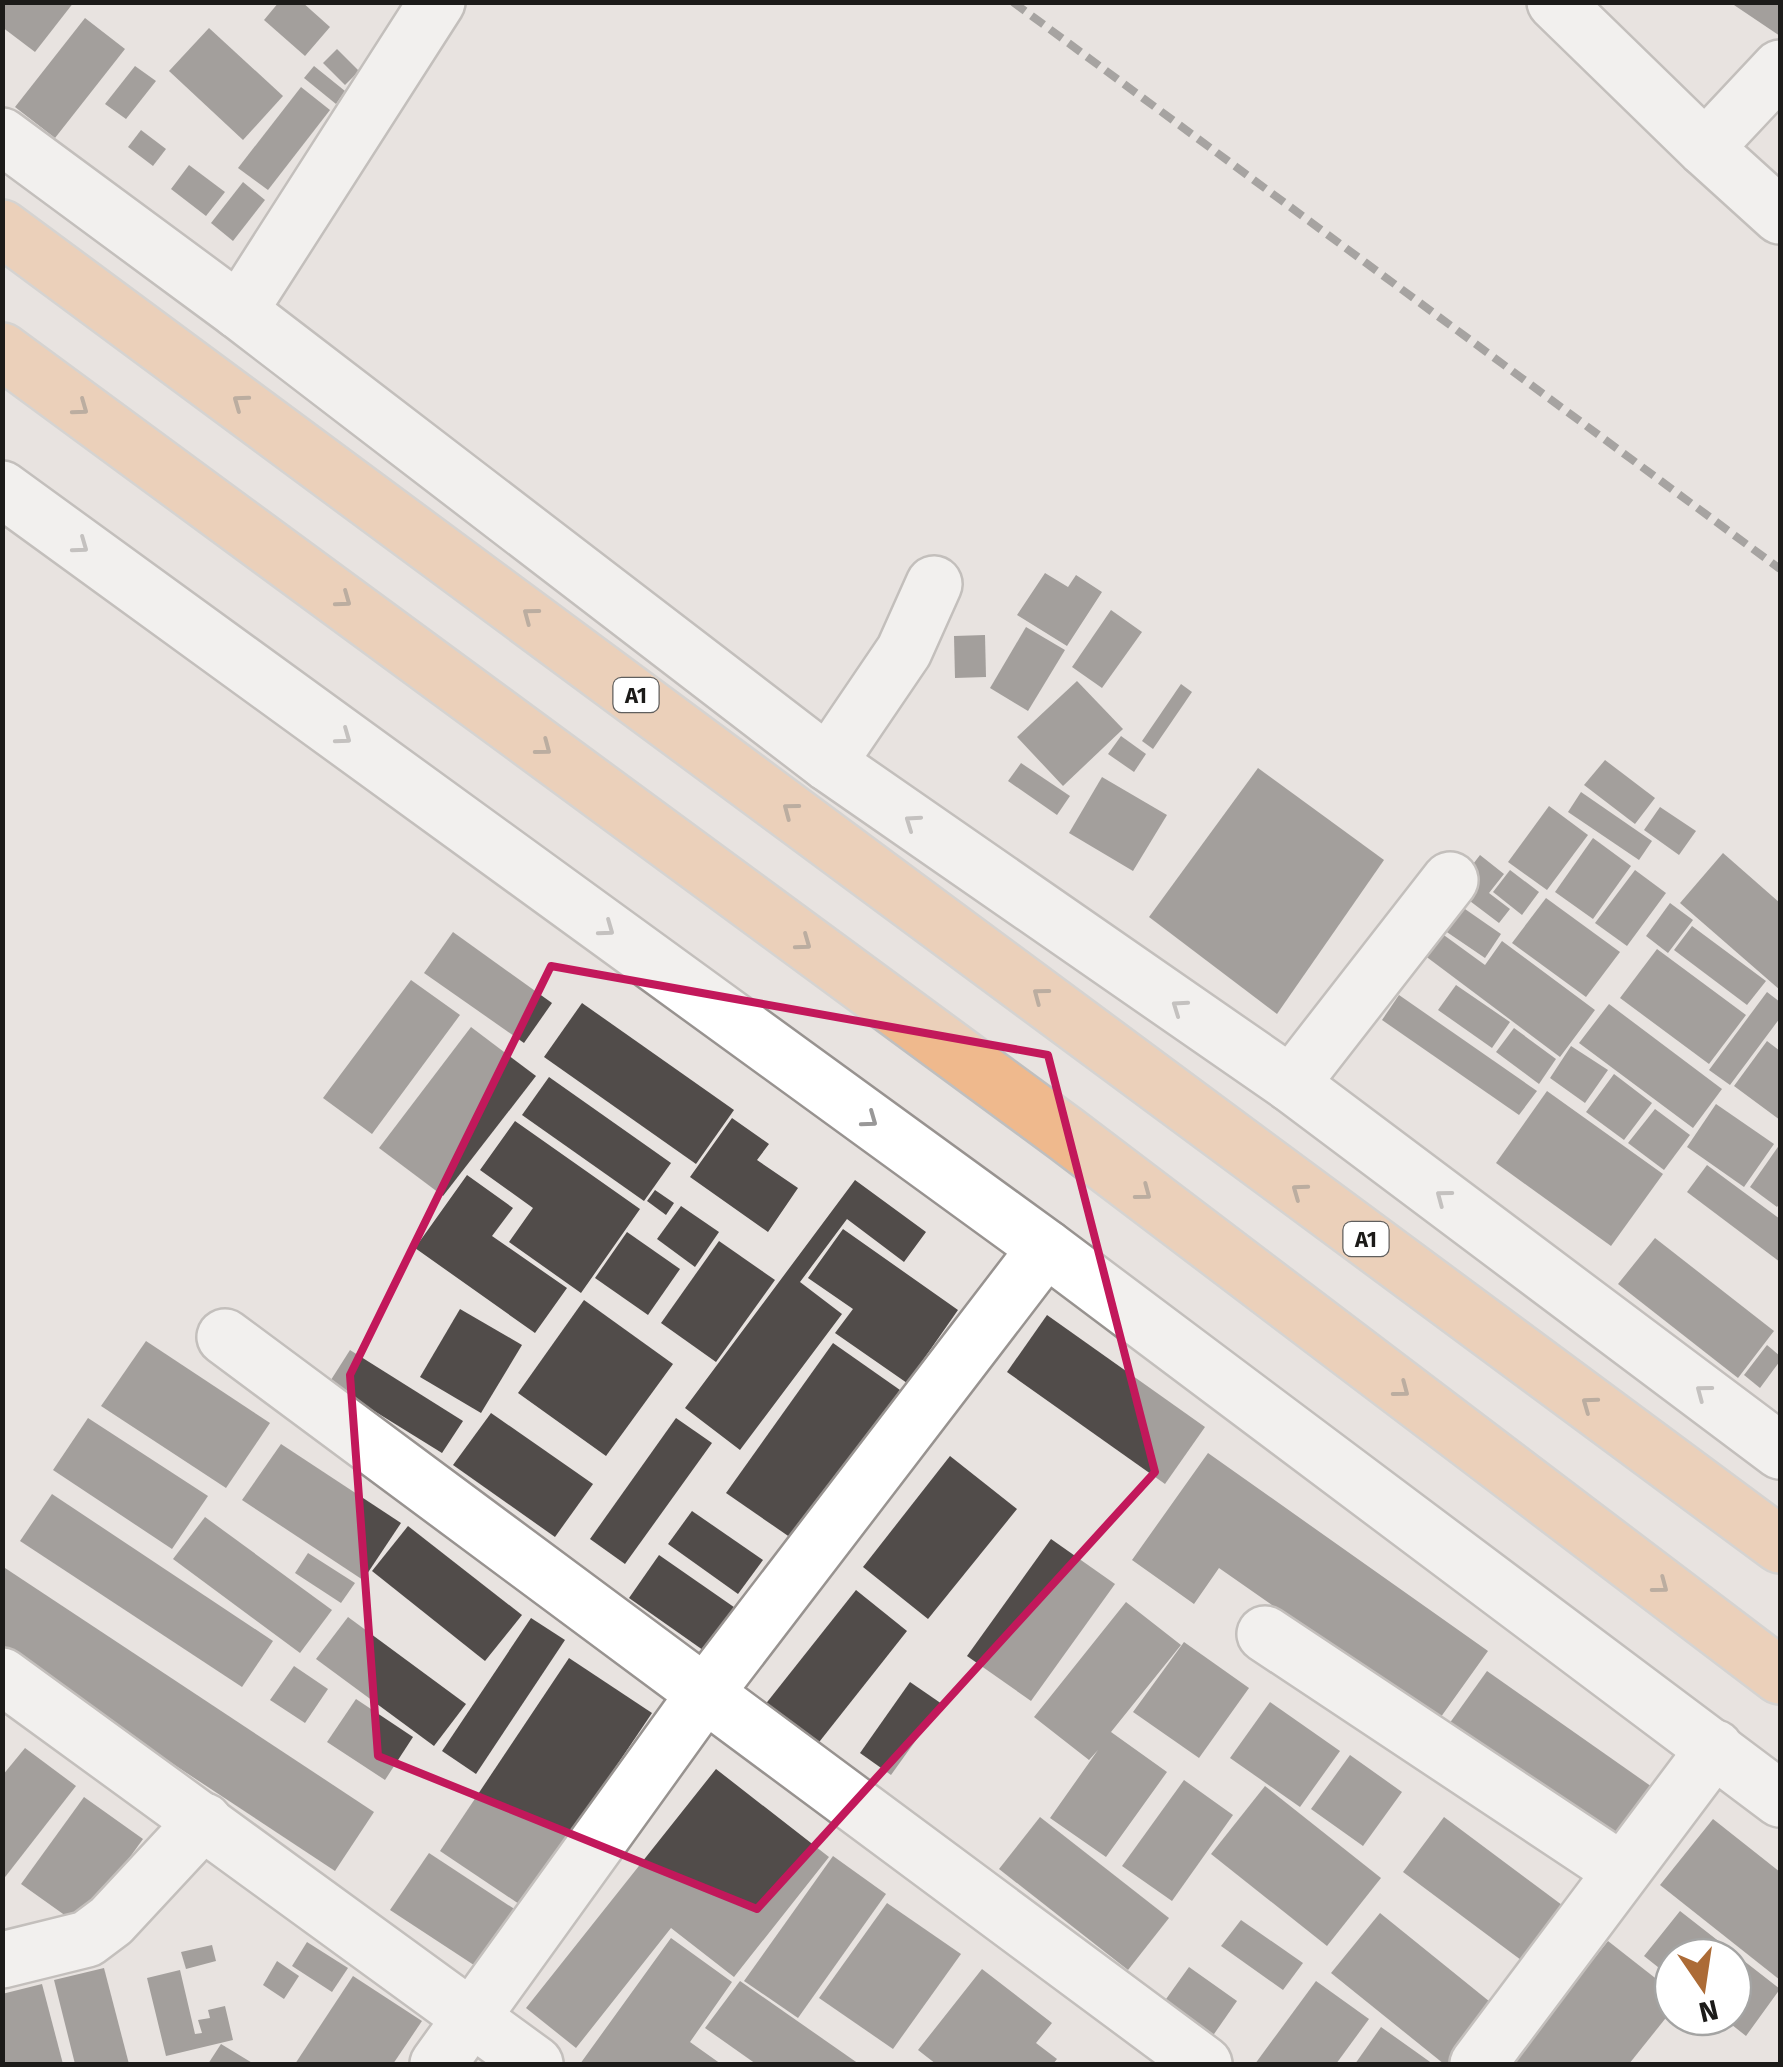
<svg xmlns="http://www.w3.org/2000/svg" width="1783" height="2067" font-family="'Fira Sans',sans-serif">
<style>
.building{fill:#514c4a}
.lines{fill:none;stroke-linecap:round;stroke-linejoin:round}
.minor-casing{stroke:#989390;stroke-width:60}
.major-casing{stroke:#bfbfbf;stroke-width:60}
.minor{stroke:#fff;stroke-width:55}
.major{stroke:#efb98d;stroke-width:55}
.rail{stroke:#585654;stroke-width:8;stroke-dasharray:15 8;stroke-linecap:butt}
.oneway{stroke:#866a53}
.oneway2{stroke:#999898}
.marked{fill:none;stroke:#c2185b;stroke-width:8;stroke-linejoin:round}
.labels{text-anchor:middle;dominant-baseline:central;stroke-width:10;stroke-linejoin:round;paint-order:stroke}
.shield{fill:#fff;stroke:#605f5e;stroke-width:2.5}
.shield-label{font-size:22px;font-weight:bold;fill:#1c1b19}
</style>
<rect width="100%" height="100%" fill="#e8e3e0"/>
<!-- building -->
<g class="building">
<polygon points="2,2 74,2 35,52 2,27"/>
<polygon points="279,2 302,2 330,27 305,56 264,20"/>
<polygon points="1736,2 1780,2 1780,36 1734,5"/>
<polygon points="85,18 125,49 55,138 15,107"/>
<polygon points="209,28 283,96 243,140 169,71"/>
<polygon points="337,49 359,71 345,85 323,63"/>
<polygon points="135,66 156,81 126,119 105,104"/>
<polygon points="314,66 345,91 336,104 304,78"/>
<polygon points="301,87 330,110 268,190 238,168"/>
<polygon points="141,130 166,149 153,166 128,147"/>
<polygon points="189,165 225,192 206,216 171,189"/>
<polygon points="243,182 265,200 233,241 211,223"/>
<polygon points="1045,573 1068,587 1076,575 1102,592 1067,646 1017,615"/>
<polygon points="1111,610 1142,632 1102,688 1072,667"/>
<polygon points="1026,627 1065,650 1028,711 990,688"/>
<polygon points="985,635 986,677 955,678 954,636"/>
<polygon points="1077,681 1123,729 1063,786 1017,737"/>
<polygon points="1181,684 1192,692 1153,749 1142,741"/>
<polygon points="1121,736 1146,754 1134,772 1108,754"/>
<polygon points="1605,760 1655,798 1635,824 1584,785"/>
<polygon points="1021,763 1070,796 1057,815 1008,781"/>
<polygon points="1258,768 1384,860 1277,1014 1149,917"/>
<polygon points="1102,777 1167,815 1133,871 1069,833"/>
<polygon points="1581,792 1652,841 1639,860 1568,812"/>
<polygon points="1549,806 1588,835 1547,890 1508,862"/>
<polygon points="1660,807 1696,831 1679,855 1644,830"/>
<polygon points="1593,838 1631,866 1593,919 1555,892"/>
<polygon points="1723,853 1780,903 1780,990 1680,903"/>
<polygon points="1480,855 1504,874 1489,893 1510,909 1499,923 1454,889"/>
<polygon points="1510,870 1539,892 1522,915 1493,892"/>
<polygon points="1635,870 1666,893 1627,946 1595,923"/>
<polygon points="1546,898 1620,952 1586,997 1512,943"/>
<polygon points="1452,900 1501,934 1485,958 1435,924"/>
<polygon points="1670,903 1693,920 1668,953 1646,936"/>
<polygon points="1692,926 1766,981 1747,1005 1674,950"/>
<polygon points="453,932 552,1003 524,1043 424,973"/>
<polygon points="1441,933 1485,965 1502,941 1595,1010 1560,1057 1424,955"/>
<polygon points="1657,949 1746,1015 1709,1064 1620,998"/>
<polygon points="411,980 460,1015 372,1134 323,1098"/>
<polygon points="1456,985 1510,1022 1492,1048 1438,1010"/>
<polygon points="1767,992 1780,1002 1780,1018 1730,1085 1709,1070"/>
<polygon points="1399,995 1537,1091 1519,1115 1382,1020"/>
<polygon points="582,1003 734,1110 696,1164 544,1057"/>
<polygon points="1609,1004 1722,1089 1693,1128 1579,1043"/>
<polygon points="471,1027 536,1076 443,1196 379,1148"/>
<polygon points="1514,1028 1556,1059 1539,1084 1496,1052"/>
<polygon points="1767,1041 1780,1051 1780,1120 1734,1086"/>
<polygon points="1571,1046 1608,1070 1585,1103 1550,1078"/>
<polygon points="1614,1074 1652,1103 1624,1140 1586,1112"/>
<polygon points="549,1077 671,1163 644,1201 522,1115"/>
<polygon points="1547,1091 1663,1174 1611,1246 1496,1163"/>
<polygon points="1716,1104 1774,1144 1744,1187 1687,1147"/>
<polygon points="1655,1109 1690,1135 1664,1170 1628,1143"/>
<polygon points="732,1118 769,1144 757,1160 798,1188 768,1232 690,1177"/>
<polygon points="515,1121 640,1209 581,1293 509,1242 533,1208 480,1170"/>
<polygon points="1780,1144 1780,1203 1777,1207 1750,1187"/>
<polygon points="1707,1165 1780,1219 1780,1262 1687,1192"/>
<polygon points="467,1175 513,1208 492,1236 567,1288 535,1333 415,1248"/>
<polygon points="855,1180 926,1232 904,1262 847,1219 800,1282 842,1314 740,1450 685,1408"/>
<polygon points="655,1190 674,1203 666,1215 647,1201"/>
<polygon points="681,1206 719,1232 695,1267 657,1239"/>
<polygon points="843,1229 958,1310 907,1383 835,1333 853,1309 808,1278"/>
<polygon points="627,1232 680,1269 648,1315 595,1278"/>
<polygon points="1655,1238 1774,1331 1738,1378 1618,1284"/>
<polygon points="719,1241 775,1280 716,1362 661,1323"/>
<polygon points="584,1300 673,1364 606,1456 518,1393"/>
<polygon points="460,1309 522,1345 481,1413 420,1377"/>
<polygon points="1047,1315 1205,1427 1165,1484 1007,1372"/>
<polygon points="146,1341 270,1423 226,1488 101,1406"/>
<polygon points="833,1343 900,1390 794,1540 726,1493"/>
<polygon points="1767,1345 1780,1356 1780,1361 1760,1388 1744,1375"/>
<polygon points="350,1350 463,1421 442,1453 329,1383"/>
<polygon points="491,1413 593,1484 555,1537 453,1465"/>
<polygon points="88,1418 208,1496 172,1549 53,1470"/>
<polygon points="676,1418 712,1443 625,1564 590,1539"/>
<polygon points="281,1444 401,1523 363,1580 242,1500"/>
<polygon points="1208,1453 1488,1651 1438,1721 1219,1568 1194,1604 1132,1560"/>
<polygon points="950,1456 1017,1509 928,1619 863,1567"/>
<polygon points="52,1494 273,1641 242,1687 20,1541"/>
<polygon points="692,1511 763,1560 738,1594 668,1544"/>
<polygon points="205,1517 332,1610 300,1653 173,1559"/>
<polygon points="408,1526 522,1615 485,1661 372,1571"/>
<polygon points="1051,1539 1115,1584 1031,1701 967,1656"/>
<polygon points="308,1553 355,1583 341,1603 295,1573"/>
<polygon points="659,1555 741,1612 710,1655 629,1598"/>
<polygon points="2,1566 374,1812 335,1871 2,1651"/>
<polygon points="856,1590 907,1631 816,1746 764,1706"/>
<polygon points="1126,1602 1181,1645 1111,1732 1167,1772 1106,1857 1050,1818 1098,1750 1089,1760 1034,1717"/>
<polygon points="348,1617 466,1704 434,1746 316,1659"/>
<polygon points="531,1618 565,1640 476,1774 442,1751"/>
<polygon points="1184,1642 1249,1688 1199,1758 1133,1712"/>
<polygon points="569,1658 652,1713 522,1906 440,1851"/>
<polygon points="294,1666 328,1689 305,1723 270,1700"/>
<polygon points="1487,1671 1655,1789 1602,1863 1434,1745"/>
<polygon points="910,1682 942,1704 891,1775 860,1753"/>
<polygon points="356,1699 413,1737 385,1780 327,1742"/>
<polygon points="1270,1702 1340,1751 1300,1807 1230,1758"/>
<polygon points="25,1748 76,1786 2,1881 2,1776"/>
<polygon points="1350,1755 1402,1792 1363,1846 1311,1809"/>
<polygon points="716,1769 829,1857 734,1977 671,1928 576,2048 526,2008"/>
<polygon points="1184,1780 1233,1815 1172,1901 1122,1866"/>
<polygon points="1265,1786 1381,1878 1327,1946 1211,1854"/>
<polygon points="84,1797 143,1839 80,1926 21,1884"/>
<polygon points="1040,1817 1169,1918 1128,1970 999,1869"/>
<polygon points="1444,1817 1562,1905 1521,1960 1403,1872"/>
<polygon points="1713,1819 1780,1872 1780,1980 1660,1885"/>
<polygon points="429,1853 522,1914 483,1971 390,1910"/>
<polygon points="833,1856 886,1894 798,2018 744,1981"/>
<polygon points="887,1903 961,1954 893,2049 819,1998"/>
<polygon points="1680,1911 1780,1989 1746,2036 1722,2017 1733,2017 1733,1957 1673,1957 1673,1979 1644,1956"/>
<polygon points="1380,1913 1500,2010 1456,2064 1444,2064 1331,1973"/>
<polygon points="1241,1920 1303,1963 1283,1990 1221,1946"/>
<polygon points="671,1938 732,1982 690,2042 721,2064 580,2064"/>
<polygon points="1608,1941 1673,1992 1673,2009 1629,2064 1517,2064 1512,2061"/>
<polygon points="307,1942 348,1968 332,1992 292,1966"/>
<polygon points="212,1945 216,1961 186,1969 181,1952"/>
<polygon points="277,1961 299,1976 284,1999 263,1985"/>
<polygon points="1189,1967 1237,2001 1205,2047 1156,2013"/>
<polygon points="104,1968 129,2064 75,2064 54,1980"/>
<polygon points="982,1969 1052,2023 1036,2043 1057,2059 1053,2064 936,2064 918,2050"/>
<polygon points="180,1970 195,2034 202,2033 198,2020 210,2018 208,2010 225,2006 233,2040 166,2056 147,1978"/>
<polygon points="353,1976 422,2021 393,2064 295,2064"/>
<polygon points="740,1981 859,2064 756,2064 705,2028"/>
<polygon points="1316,1981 1369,2019 1336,2064 1255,2064"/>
<polygon points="42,1984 63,2064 2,2064 2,1994"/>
<polygon points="1381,2027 1433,2064 1355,2064"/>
<polygon points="221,2044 254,2064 208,2064"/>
</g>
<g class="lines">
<!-- minor casing -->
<g class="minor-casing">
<g id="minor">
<polyline points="1555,2 1705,148 1780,216"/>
<polyline points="2,136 239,311 828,763 1291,1084 1780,1451"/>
<polyline points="1705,148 1780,68"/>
<polyline points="239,311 437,2"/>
<polyline points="2,489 1046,1248 1780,1799"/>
<polyline points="828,763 904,651 934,584"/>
<polyline points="1291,1084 1450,880"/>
<polyline points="225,1337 1204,2064"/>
<polyline points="1265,1634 1622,1871"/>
<polyline points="2,1676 535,2064"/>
<polyline points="2,1960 87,1939 111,1921 204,1821"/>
<polyline points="438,2064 706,1692 1046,1248"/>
<polyline points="1478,2064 1715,1748"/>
</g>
</g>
<!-- major casing -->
<g class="major-casing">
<g id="major">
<path d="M2 228C597 664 1186 1108 1780 1545"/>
<polyline points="2,351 1066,1134 1780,1676"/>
</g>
</g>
<!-- minor -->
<use href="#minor" class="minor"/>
<!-- major -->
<use href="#major" class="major"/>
<!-- rail -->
<polyline class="rail" points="1013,2 1780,569"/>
</g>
<!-- one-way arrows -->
<defs><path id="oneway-chevron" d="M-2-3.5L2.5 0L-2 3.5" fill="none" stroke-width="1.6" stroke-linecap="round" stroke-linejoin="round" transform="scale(2.5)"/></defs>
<g class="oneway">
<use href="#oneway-chevron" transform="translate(240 402) rotate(-144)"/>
<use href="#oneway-chevron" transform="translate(81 408) rotate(36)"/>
<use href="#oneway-chevron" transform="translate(344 600) rotate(36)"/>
<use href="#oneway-chevron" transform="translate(530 615) rotate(-143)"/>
<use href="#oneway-chevron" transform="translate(544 748) rotate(37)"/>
<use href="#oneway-chevron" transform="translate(790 810) rotate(-143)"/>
<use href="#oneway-chevron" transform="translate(804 943) rotate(36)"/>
<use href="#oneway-chevron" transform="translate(1040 995) rotate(-143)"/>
<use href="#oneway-chevron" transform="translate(1299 1191) rotate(-144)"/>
<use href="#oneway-chevron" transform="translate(1144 1193) rotate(37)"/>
<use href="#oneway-chevron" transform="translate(1402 1390) rotate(37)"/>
<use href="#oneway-chevron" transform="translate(1589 1404) rotate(-144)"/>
<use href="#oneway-chevron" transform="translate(1661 1586) rotate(37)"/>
</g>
<g class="oneway2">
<use href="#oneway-chevron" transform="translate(81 546) rotate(36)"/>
<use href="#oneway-chevron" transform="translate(344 737) rotate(36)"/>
<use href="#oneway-chevron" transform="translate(912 822) rotate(-145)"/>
<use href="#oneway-chevron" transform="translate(607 929) rotate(36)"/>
<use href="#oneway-chevron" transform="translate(1179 1007) rotate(-145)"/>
<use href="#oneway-chevron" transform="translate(870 1120) rotate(36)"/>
<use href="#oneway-chevron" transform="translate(1443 1197) rotate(-143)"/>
<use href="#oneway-chevron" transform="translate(1703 1392) rotate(-143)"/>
</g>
<!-- marked area -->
<path d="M0 0H1783V2067H0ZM551 966 1048 1055 1155 1472 757 1909 378 1756 350 1375Z" fill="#e8e3e0" fill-opacity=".55" fill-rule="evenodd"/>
<path class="marked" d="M551 966 1048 1055 1155 1472 757 1909 378 1756 350 1375Z"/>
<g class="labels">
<!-- shield labels -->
<g class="shield">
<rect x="613.5" y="678" width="45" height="34" rx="8"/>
<rect x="1343.5" y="1222" width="45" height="34" rx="8"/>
</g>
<g class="shield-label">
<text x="636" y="695">A1</text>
<text x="1366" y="1239">A1</text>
</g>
</g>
<!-- border -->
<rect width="1783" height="2067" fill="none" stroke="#1c1b19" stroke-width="10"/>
<!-- north arrow -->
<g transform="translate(1703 1987) rotate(167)"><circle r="48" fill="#ffffff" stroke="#a4a4a3" stroke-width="2.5"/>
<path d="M0-8L18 38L0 25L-18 38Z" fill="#ac6b36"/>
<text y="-15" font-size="28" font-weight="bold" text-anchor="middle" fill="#1c1b19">N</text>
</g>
</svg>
